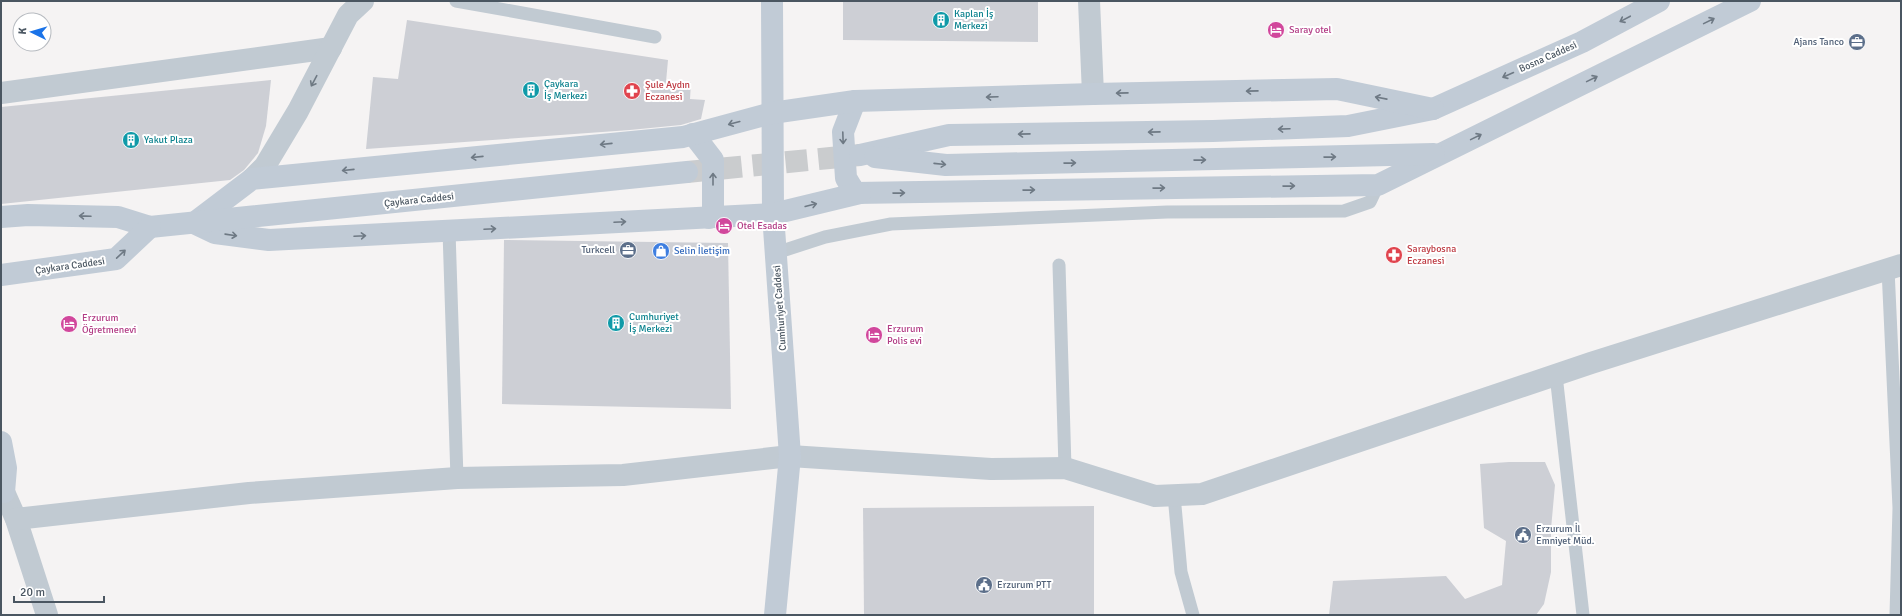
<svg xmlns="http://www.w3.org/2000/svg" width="1902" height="616" font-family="Signika,sans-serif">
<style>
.building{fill:#cdcfd5}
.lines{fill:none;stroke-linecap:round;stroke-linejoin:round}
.secondary-tunnel{stroke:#caccce;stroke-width:22;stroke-dasharray:22 11;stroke-linecap:butt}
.service{stroke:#c1cad2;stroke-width:13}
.minor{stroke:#c1cad2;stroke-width:22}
.secondary{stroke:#c1cbd6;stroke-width:22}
.oneway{stroke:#6e7984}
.oneway2{stroke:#6e7983}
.labels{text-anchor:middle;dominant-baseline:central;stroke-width:4;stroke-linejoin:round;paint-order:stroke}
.culture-label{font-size:10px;fill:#0d838f;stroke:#fff;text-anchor:start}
.hotel-label{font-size:10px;fill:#b23c85;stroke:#fff;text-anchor:start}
.service-label{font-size:10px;fill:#4e5e75;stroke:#fff;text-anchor:end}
.street-label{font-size:10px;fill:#4a5661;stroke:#fff}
.health-label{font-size:10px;fill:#be3a42;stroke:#fff;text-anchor:start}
.shop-label{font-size:10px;fill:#366cbe;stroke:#fff;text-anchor:start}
</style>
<rect width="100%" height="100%" fill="#f5f3f3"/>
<!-- building -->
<g class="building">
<polygon points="843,1 1038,1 1038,42 843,40"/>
<polygon points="407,20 668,60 666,82 691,82 690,99 705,100 701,119 681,125 630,130 366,149 373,77 398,79"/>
<polygon points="271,80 266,126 258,153 244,170 230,180 1,204 1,107"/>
<polygon points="504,240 728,243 731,409 502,404"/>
<polygon points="1509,462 1545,462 1555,485 1551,529 1551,572 1544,604 1536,615 1329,615 1333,581 1446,576 1465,599 1502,585 1506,541 1484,528 1480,464"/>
<polygon points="1094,506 1094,615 864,615 863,508"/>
</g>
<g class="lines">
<!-- secondary-tunnel -->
<polyline class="secondary-tunnel" points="687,172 860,155"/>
<!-- service -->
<g class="service">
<polyline points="456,1 655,37"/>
<polyline points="449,231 457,478"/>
<polyline points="776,253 825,237 891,224 1167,212 1344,211 1370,202 1378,185"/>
<polyline points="1059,265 1065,468"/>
<polyline points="1888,269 1899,508 1896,615"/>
<polyline points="1556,375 1583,615"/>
<polyline points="1174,495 1181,572 1193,615"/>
</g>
<!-- minor -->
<g class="minor">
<polyline points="1089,1 1093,94"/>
<polyline points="1,93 331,48"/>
<polyline points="252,179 265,166 298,111 348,15 363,1"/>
<polyline points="4,492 16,519 47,615"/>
<polyline points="16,519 249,493 457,478 623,475 790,456 991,469 1065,468 1155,496 1202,494 1591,363 1901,265"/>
</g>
<!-- secondary -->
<g class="secondary">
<polyline points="772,1 773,214 790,456 775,615"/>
<polyline points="855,101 843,132 846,178 855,193 1378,185 1750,1"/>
<polyline points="693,134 713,160 713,209 709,218"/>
<polyline points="860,155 949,135 1213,131 1348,126 1433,109 1582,42 1659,1"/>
<polyline points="875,157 946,165 1434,154"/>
<polyline points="860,193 773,214 269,240 215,233 194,223 252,179 683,137 772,113 855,101 1093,94 1337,89 1433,109"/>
<polyline points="1,217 28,215 118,217 150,227 687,172"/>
<polyline points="1,275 116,259 150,227"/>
<polyline points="1,442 6,468 4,492"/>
</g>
</g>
<!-- one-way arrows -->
<defs><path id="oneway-shaft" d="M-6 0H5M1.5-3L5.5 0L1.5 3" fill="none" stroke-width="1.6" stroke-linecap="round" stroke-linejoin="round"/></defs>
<g class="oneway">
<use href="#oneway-shaft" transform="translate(1625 19) rotate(152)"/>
<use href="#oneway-shaft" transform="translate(1709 21) rotate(-26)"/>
<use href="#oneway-shaft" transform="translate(1508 75) rotate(156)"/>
<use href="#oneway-shaft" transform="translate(1592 79) rotate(-26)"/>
<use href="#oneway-shaft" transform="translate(1252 91) rotate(179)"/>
<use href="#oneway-shaft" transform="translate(1122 93) rotate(179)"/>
<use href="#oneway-shaft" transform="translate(992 97) rotate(178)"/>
<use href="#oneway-shaft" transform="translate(1381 98) rotate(-169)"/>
<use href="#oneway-shaft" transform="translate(734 123) rotate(165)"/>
<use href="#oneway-shaft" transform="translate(1284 129) rotate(178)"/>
<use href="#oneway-shaft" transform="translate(1154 132) rotate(179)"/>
<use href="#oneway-shaft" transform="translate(1024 134) rotate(179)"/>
<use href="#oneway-shaft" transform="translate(1476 137) rotate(-26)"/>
<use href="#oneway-shaft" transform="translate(843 138) rotate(88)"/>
<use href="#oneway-shaft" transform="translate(606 144) rotate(174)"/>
<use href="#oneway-shaft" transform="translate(477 157) rotate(174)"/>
<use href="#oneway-shaft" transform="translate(1330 157) rotate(-1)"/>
<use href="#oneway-shaft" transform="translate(1200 160) rotate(-1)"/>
<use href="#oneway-shaft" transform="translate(1070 163) rotate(-1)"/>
<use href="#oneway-shaft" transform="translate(940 164) rotate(6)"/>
<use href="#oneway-shaft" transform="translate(348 170) rotate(174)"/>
<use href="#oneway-shaft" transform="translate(713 179) rotate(-90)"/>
<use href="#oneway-shaft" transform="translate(1289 186) rotate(-1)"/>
<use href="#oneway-shaft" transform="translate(1159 188) rotate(-1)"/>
<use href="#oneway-shaft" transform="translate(1029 190) rotate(-1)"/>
<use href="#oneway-shaft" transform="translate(899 193) rotate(-1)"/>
<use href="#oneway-shaft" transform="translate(811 205) rotate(-14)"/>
<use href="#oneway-shaft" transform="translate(85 216) rotate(-178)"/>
<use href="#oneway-shaft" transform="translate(620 222) rotate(-3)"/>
<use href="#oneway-shaft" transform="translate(490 229) rotate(-3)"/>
<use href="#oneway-shaft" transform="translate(231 235) rotate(8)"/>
<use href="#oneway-shaft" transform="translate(360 236) rotate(-3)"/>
<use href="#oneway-shaft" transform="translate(121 254) rotate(-43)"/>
</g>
<use class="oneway2" href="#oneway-shaft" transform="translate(314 81) rotate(118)"/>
<!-- icons -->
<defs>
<g id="building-disc" transform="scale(0.9)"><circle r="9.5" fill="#0f9aa8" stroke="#fff"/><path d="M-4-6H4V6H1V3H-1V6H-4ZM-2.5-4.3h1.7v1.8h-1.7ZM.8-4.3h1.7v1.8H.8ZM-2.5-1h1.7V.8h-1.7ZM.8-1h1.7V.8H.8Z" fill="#fff"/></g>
<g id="hotel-disc" transform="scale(0.9)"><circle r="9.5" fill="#d1479c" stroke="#fff"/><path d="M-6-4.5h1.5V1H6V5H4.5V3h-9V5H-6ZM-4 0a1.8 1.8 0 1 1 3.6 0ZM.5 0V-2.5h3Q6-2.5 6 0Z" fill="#fff"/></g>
<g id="office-disc" transform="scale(0.9)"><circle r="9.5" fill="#5c6f8a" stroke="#fff"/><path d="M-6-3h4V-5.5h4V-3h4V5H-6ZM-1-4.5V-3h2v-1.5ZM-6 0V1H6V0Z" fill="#fff"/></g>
<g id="pharmacy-disc" transform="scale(0.9)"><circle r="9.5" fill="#e0444e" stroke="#fff"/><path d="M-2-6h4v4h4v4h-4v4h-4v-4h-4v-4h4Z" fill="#fff"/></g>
<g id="shop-disc" transform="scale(0.9)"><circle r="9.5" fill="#3f7fe0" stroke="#fff"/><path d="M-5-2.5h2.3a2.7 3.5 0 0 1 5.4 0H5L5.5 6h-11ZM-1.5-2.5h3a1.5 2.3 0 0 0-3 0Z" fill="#fff"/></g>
<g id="civic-disc" transform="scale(0.9)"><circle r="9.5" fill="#5c6f8a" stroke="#fff"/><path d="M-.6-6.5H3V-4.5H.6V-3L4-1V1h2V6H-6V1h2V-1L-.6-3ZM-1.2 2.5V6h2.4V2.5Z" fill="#fff"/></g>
</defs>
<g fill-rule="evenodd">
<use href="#building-disc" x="941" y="20"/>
<use href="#hotel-disc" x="1276" y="30"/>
<use href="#office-disc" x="1857" y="42"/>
<use href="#building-disc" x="531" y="90"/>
<use href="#pharmacy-disc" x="632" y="91"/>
<use href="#building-disc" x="131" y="140"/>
<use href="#hotel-disc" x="724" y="226"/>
<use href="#office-disc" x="628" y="250"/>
<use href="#shop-disc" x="661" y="251"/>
<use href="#pharmacy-disc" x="1394" y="255"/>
<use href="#building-disc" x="616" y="323"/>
<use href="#hotel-disc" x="69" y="324"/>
<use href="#hotel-disc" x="874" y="335"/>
<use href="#civic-disc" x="1523" y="535"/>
<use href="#civic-disc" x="984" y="585"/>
</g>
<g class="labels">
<!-- culture labels -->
<g class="culture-label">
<text x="954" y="14">Kaplan İş<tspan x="954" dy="12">Merkezi</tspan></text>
<text x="544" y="84">Çaykara<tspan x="544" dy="12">İş Merkezi</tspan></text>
<text x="144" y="140">Yakut Plaza</text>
<text x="629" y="317">Cumhuriyet<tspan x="629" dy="12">İş Merkezi</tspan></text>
</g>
<!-- hotel labels -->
<g class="hotel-label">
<text x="1289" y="30">Saray otel</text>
<text x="737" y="226">Otel Esadas</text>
<text x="82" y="318">Erzurum<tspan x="82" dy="12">Öğretmenevi</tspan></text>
<text x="887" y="329">Erzurum<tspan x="887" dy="12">Polis evi</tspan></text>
</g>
<!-- service labels -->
<g class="service-label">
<text x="1844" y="42">Ajans Tanco</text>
<text x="615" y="250">Turkcell</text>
<text x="1536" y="529" text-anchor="start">Erzurum İl<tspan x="1536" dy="12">Emniyet Müd.</tspan></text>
<text x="997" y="585" text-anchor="start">Erzurum PTT</text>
</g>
<!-- street labels -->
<g class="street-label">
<text transform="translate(1548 57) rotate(-24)">Bosna Caddesi</text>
<text transform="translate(419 200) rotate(-6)">Çaykara Caddesi</text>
<text transform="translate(70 266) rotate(-8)">Çaykara Caddesi</text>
<text transform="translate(780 308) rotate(-94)">Cumhuriyet Caddesi</text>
</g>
<!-- health labels -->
<g class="health-label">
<text x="645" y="85">Şule Aydın<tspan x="645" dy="12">Eczanesi</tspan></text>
<text x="1407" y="249">Saraybosna<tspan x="1407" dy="12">Eczanesi</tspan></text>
</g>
<!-- shop labels -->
<g class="shop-label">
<text x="674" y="251">Selin İletişim</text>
</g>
</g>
<!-- border -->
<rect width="1902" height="616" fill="none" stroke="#4a5661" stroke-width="4"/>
<!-- north arrow -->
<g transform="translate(32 32) rotate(275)"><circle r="19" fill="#ffffff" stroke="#b7bbc0"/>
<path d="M0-3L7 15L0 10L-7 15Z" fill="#1a73e8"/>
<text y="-6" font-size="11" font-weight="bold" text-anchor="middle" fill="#4a5661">K</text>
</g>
<!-- scale -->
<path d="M14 596v6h90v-6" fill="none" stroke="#4a5661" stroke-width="2"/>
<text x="20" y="596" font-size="12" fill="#4a5661" stroke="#ffffff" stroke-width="3" paint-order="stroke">20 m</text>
</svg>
